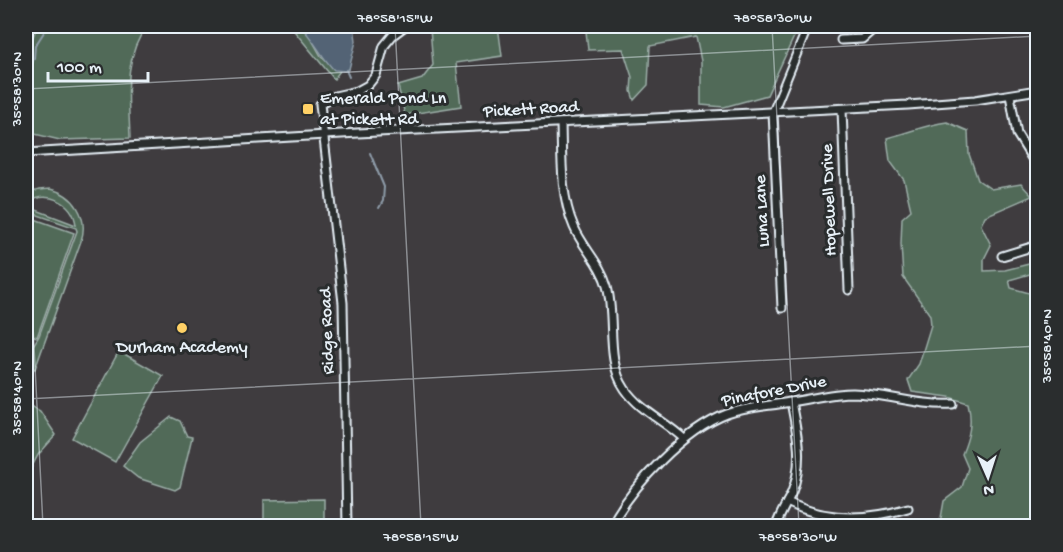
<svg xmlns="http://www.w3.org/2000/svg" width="1063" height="552" font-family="'Gochi Hand',sans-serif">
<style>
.green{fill:#516b59;stroke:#9caea8;stroke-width:1.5}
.water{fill:#526474;stroke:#8e9ca9;stroke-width:1.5}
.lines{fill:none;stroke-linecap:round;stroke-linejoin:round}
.stream{stroke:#8e9ca9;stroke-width:2}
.minor-casing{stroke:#e8f1f8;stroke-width:11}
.minor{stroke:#2a2d2e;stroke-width:7}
.ticks{fill:none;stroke:#e8f1f8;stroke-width:1.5;stroke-opacity:0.45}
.poi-dot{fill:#ffd166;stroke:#2a2d2e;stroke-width:2}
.labels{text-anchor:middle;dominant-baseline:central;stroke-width:6;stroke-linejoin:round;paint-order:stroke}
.poi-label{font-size:18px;fill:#e8f1f8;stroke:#2a2d2e;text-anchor:start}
.street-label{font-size:18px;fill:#e8f1f8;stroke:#2a2d2e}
.neatline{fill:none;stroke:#e8f1f8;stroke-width:2}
.ticks-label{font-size:15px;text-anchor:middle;fill:#e8f1f8}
</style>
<rect width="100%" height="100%" fill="#3f3c3f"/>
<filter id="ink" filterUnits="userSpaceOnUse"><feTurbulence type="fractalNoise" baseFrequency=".0167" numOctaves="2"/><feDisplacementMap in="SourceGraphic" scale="12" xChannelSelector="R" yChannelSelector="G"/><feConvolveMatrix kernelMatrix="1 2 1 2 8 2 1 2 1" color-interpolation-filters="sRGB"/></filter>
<g filter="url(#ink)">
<!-- green -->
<g class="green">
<path d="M37 26H147C122 58 129 99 130 138L60 140 26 132V56Z"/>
<polygon points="290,26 300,26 308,33 321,56 340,71 334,79"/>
<polygon points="439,26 498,26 502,56 456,63 461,106 405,115 398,86 422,79 433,65 430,28"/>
<polygon points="566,26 799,26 767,95 724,107 701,105 701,61 696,37 650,46 648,85 634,100 631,91 632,77 623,49 588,50 586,31"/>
<path d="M947 122 968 131 969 154 978 180 991 189 1021 184 1032 196 985 216 981 225 991 245 984 259V271L1005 270 1037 262V272L1009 280 1011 288 1029 293H1037V526H936L941 518 944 501 962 487 968 468 962 454C969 437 973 422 968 403L949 397 912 392 908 380 919 364 931 325 930 315 903 277 901 244 902 218 911 210 904 180 890 161 887 138C908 133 924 125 947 122Z"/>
<path d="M50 189C74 194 89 217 81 241L35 369 28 367 33 354 26 357V350L34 344 39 336 77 231 76 228 26 211V206L76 225C73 201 47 190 26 203V194L39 190Z"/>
<polygon points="26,216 74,233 37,337 26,333"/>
<polygon points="119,351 163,376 115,462 72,438"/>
<polygon points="26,403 40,411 56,435 38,455 26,478"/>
<polygon points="171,417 180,421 187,436 192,437 180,487 175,490 138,478 123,466 140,442"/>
<polygon points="324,499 324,526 264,526 264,500"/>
</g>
<!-- water -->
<path class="water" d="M300 26H354L356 41 349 69 345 71 334 70C321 57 314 39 300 26Z"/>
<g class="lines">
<!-- stream -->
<g class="stream">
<polyline points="346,70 349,77"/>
<polyline points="26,81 34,58 35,46 48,26"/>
<polyline points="370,153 384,187 383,201 379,208"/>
</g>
<!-- minor casing -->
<g class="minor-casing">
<g id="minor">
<polyline points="841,40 862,39 877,26"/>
<polyline points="1010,95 1017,134 1038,168"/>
<polyline points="842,109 849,290"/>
<path d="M561 123C562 157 560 195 574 227 583 248 601 264 607 286 616 319 605 360 625 389 640 411 665 421 684 439"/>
<polyline points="26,153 358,133 908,105 975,100 1038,90"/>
<polyline points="1002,256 1038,245"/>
<polyline points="782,308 773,112 808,26"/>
<path d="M787 502C825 521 868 520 908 508"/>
<polyline points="347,526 343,303 320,104 335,96 357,91 368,85 376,75 384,46 393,35 405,26"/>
<path d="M611 526C632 486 684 430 727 414 747 407 769 406 790 402 811 399 832 393 853 393 887 394 919 406 953 404"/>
<path d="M776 526C780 514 787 503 792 492 804 461 797 433 791 402"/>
</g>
</g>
<!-- minor -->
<use href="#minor" class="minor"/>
</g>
</g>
<!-- ticks -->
<path class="ticks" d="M395 26 421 526M772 26 799 526M26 89 1038 36M26 186 43 526M26 399 1038 346"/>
<!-- markers -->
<g class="poi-dot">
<rect x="302" y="103" width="12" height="12" rx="3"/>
<circle cx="182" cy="328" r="6"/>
</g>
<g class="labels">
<!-- poi labels -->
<g class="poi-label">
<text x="320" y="99">Emerald Pond Ln<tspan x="320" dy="21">at Pickett Rd</tspan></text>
<text x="182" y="348" text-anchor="middle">Durham Academy</text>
</g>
<!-- street labels -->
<g class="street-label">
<text transform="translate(531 110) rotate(-3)">Pickett Road</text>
<text transform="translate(830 200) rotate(-92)">Hopewell Drive</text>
<text transform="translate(763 211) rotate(-93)">Luna Lane</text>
<text transform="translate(328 331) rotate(-92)">Ridge Road</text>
<text transform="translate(774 392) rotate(-11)">Pinafore Drive</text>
</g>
</g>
<!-- margin -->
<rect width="1063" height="552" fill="none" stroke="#2a2d2e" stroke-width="66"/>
<!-- north arrow -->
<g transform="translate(988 477) rotate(177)" stroke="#2a2d2e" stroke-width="4.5" paint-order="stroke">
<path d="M0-4.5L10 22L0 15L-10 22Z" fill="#e8f1f8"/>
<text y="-9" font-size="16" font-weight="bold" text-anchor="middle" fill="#e8f1f8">N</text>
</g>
<!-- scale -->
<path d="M48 72v9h100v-9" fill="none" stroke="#e8f1f8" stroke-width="3"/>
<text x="57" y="72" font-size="18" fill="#e8f1f8" stroke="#2a2d2e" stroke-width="4.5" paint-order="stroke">100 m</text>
<rect x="33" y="33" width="997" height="486" class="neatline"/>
<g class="ticks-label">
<text x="395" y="22">78°58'15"W</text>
<text x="773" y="22">78°58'30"W</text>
<text transform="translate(16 89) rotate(-90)" y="5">35°58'30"N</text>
<text transform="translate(1046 346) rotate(-90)" y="5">35°58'40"N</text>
<text transform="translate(16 398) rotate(-90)" y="5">35°58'40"N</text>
<text x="421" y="541">78°58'15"W</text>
<text x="798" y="541">78°58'30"W</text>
</g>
</svg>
